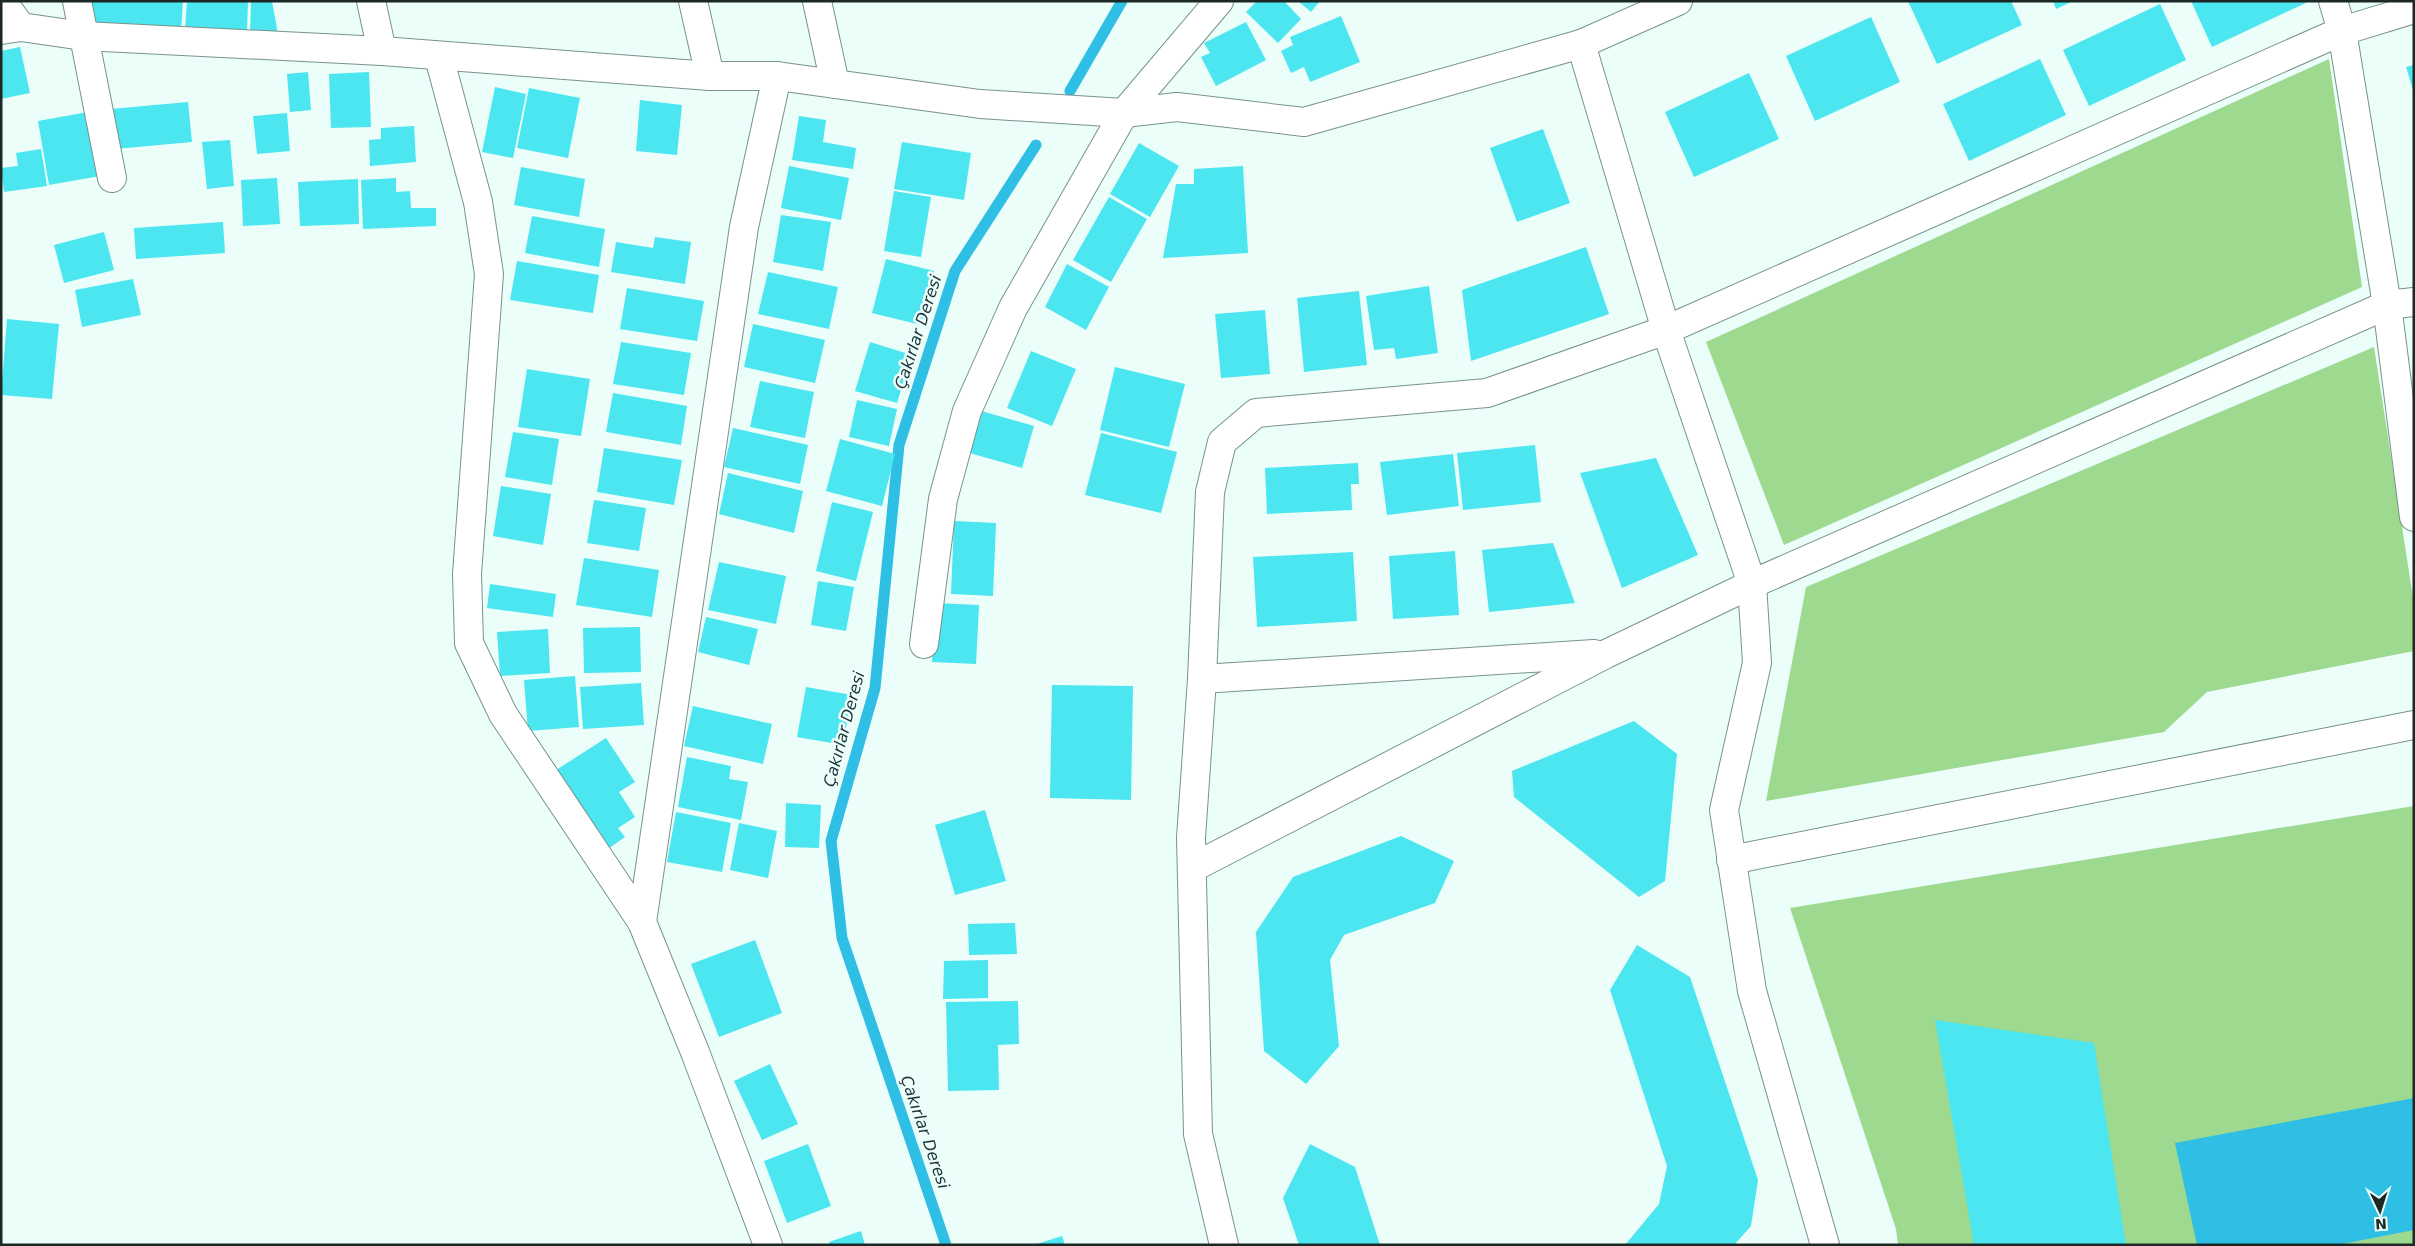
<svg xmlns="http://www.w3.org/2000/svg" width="2415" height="1246" font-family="'DejaVu Sans',sans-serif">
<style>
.green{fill:#9dda90}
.water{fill:#2fbee4}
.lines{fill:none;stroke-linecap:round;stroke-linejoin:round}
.stream{stroke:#2fbee4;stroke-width:11}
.building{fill:#4be6ef}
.street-casing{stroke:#77938d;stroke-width:30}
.secondary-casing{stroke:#77938d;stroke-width:30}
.street{stroke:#fff;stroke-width:28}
.secondary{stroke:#fff;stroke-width:28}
.labels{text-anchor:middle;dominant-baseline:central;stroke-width:5;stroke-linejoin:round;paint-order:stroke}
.water-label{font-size:16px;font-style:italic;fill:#1c333a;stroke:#ecfefa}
</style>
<rect width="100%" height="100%" fill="#ecfefa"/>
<!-- green -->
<g class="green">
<polygon points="2329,59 2362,287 1784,545 1706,342"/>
<polygon points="2374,347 2414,604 2414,651 2207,692 2164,732 1766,801 1806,587"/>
<polygon points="2414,806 2414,1245 1898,1245 1896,1229 1790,908"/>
</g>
<!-- water -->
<polygon class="water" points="2414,1098 2414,1230 2337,1245 2197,1245 2175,1143"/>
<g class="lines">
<!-- stream -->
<g class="stream">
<polyline points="1070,91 1122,1"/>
<polyline points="946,1245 842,938 831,841 875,688 899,445 955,271 1036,145"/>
</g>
</g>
<!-- building -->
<g class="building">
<polygon points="85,1 183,1 181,31 97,27"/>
<polygon points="187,1 248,1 247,33 185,30"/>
<polygon points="251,1 272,1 278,34 250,33"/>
<polygon points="1257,1 1284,1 1301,19 1278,43 1246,12"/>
<polygon points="1298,1 1320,1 1311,12"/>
<polygon points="1908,1 2011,1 2022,25 1937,64"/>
<polygon points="2053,1 2073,1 2056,9"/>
<polygon points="2191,1 2310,1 2212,47"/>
<polygon points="2160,4 2186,60 2089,106 2063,50"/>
<polygon points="1341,16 1360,62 1310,82 1304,67 1291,73 1281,51 1293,45 1290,37"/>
<polygon points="1871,17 1900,82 1815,121 1786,56"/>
<polygon points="1246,22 1266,60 1216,86 1201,57 1210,53 1204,43"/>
<polygon points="20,47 30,93 1,99 1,51"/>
<polygon points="2040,59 2066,115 1969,161 1943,104"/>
<polygon points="2414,65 2414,90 2413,90 2406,67"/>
<polygon points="308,72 311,110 290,112 287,74"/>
<polygon points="369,72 371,127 331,128 329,74"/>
<polygon points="1749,73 1779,139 1694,177 1665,112"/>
<polygon points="495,87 526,94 513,158 482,152"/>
<polygon points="529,88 580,98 568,158 517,148"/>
<polygon points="640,100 682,105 677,155 636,151"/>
<polygon points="188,102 192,142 115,149 111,109"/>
<polygon points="88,112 100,176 49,185 38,121"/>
<polygon points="287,113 290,151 257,154 253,116"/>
<polygon points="799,116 826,120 823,142 856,148 853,169 792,160"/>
<polygon points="414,126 416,162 370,166 369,140 381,139 381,128"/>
<polygon points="1543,129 1570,203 1517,222 1490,148"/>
<polygon points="230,140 234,186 207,189 202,142"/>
<polygon points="902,142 971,153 964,200 894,189"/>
<polygon points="1139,143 1179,166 1150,217 1110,194"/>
<polygon points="41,149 47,186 4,192 1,168 18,166 16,153"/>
<polygon points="789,166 849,178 841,220 781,208"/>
<polygon points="1243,166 1248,253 1163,258 1176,184 1194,184 1194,169"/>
<polygon points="521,167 585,179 579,217 514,205"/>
<polygon points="277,178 280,224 243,226 241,180"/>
<polygon points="396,178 396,192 410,191 411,208 436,208 436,226 363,229 361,180"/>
<polygon points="358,179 359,224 300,226 298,182"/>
<polygon points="894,191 931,197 921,257 884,251"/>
<polygon points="1109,197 1147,219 1111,282 1073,260"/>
<polygon points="781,215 831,222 823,271 773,262"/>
<polygon points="532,216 605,229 599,267 525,253"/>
<polygon points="223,222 225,253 136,259 134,228"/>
<polygon points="104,232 114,270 64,283 54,245"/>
<polygon points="655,237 691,242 685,284 611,272 616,242 653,248"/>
<polygon points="1586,247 1609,314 1471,361 1462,290"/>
<polygon points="886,259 934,271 921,325 872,313"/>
<polygon points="517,261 599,275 593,313 510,300"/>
<polygon points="1067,264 1109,287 1086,330 1045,307"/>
<polygon points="768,272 838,287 829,329 758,314"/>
<polygon points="133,279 141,315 82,327 75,290"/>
<polygon points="1429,286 1438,353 1396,359 1394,348 1374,350 1366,296"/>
<polygon points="627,288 704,301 697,341 620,329"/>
<polygon points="1359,291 1367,365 1304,372 1297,298"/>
<polygon points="1265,310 1270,374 1221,378 1215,314"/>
<polygon points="7,319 59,324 52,399 1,395"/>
<polygon points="753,324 825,340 815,383 744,367"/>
<polygon points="621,342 691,353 684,395 613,384"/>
<polygon points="870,342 912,355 897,403 855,391"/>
<polygon points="1031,351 1076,369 1052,426 1007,408"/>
<polygon points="1115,367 1185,384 1169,447 1100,430"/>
<polygon points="527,369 590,379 581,436 518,427"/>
<polygon points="760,381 814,392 805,438 750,427"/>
<polygon points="613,393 687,406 681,445 606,432"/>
<polygon points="857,400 897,409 889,446 849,437"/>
<polygon points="978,410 1034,426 1022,468 966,452"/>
<polygon points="733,428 808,445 800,484 724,467"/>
<polygon points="513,432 559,439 552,485 505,477"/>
<polygon points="1101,433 1177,452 1161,513 1085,495"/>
<polygon points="840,439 895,454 882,506 826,491"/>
<polygon points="1535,445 1541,502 1463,510 1457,453"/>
<polygon points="604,448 682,460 674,505 597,492"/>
<polygon points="1453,454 1459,506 1387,515 1380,462"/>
<polygon points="1656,458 1698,555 1622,588 1580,473"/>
<polygon points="1358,463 1359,484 1351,484 1352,510 1267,514 1265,468"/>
<polygon points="728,473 803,491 794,533 719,514"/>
<polygon points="501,486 551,494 543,545 493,536"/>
<polygon points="594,500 646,508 639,551 587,543"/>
<polygon points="832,502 873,512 856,581 816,571"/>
<polygon points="954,521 996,523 993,596 951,594"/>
<polygon points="1553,543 1575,603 1489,612 1482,550"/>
<polygon points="1455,551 1459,615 1393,619 1389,556"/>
<polygon points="1353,552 1357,621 1257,627 1253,557"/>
<polygon points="584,558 659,570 652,617 576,605"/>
<polygon points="719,562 786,576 776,624 708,610"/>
<polygon points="818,581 854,587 846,631 811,625"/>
<polygon points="490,584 556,594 553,617 487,608"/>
<polygon points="935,603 979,605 976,664 932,662"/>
<polygon points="706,617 758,629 749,665 698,652"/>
<polygon points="640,627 641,672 584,673 583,628"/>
<polygon points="548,629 550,673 500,676 497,632"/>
<polygon points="575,676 579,727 528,731 524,680"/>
<polygon points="641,683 644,725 583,729 580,687"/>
<polygon points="1052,685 1133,686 1131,800 1050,798"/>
<polygon points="806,687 852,695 843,745 797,737"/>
<polygon points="693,706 772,724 763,764 684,746"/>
<polygon points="1634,721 1677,754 1665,881 1639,897 1514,797 1512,771"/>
<polygon points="606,738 635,782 619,792 635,817 618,828 625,837 605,851 553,772"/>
<polygon points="687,757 731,766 729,779 748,782 741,820 678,807"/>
<polygon points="786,803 821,805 819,848 785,847"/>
<polygon points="985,810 1006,881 955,895 935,825"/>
<polygon points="676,812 731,823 722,872 667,862"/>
<polygon points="739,823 777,831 768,878 730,870"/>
<polygon points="1401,836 1454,861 1435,903 1344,935 1330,960 1339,1046 1306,1084 1264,1051 1256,932 1293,877"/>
<polygon points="1015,923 1017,954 969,955 968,924"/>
<polygon points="755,940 782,1013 719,1037 691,964"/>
<polygon points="1637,945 1690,977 1758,1180 1751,1226 1734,1245 1625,1245 1659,1204 1667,1166 1610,990"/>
<polygon points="988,960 988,998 943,999 944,961"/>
<polygon points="1018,1001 1019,1044 998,1045 999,1090 948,1091 946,1002"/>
<polygon points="1935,1020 2094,1043 2126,1245 1974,1245"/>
<polygon points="770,1064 798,1124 762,1140 734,1081"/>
<polygon points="808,1144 831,1206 787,1223 764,1161"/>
<polygon points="1310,1144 1355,1167 1380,1245 1299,1245 1283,1198"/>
<polygon points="861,1231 865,1245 830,1245 829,1242"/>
<polygon points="1062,1236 1065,1245 1037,1245 1037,1244"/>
</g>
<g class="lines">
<!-- street casing -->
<g class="street-casing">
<g id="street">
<polyline points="2,1 21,27"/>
<polyline points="77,1 112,178"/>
<polyline points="371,1 382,51"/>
<polyline points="693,1 710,76"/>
<polyline points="817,1 835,84"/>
<polyline points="2333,1 2342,31 2387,305 2414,517"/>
<polyline points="1581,44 1666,330 1752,584 1757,663 1724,810 1752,991 1825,1245"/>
<polyline points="439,57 478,202 489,274 467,574 469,643 503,714 642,922 695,1052 768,1245"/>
<polyline points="924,644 943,499 967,411 1013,308 1124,113 1219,1"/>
<polyline points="1202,679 1594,654"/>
<polyline points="1731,860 2414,725"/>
<polyline points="1192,868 1606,654 1752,584 2387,305 2414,302"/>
<polyline points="642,922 744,227 777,76"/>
<polyline points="1224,1245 1198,1134 1191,838 1202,679 1210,492 1222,442 1256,413 1487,393 1666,330 2342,31 2414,9"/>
</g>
</g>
<!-- secondary casing -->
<g class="secondary-casing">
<polyline id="secondary" points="1,30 21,27 83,36 382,51 710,76 777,76 980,104 1124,113 1177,107 1304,122 1581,44 1678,1"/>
</g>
<!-- street -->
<use href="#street" class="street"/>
<!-- secondary -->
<use href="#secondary" class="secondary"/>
</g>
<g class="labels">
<!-- water labels -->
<g class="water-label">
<text transform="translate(918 332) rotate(-72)">Çakırlar Deresi</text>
<text transform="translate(844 729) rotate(-75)">Çakırlar Deresi</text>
<text transform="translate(925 1132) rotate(71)">Çakırlar Deresi</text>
</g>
</g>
<!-- border -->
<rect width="2415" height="1246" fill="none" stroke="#1c2825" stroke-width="5"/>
<!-- north arrow -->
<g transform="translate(2380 1211) rotate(176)" stroke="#ecfefa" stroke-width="4" paint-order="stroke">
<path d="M0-4L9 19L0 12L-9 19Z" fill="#1c2825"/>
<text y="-8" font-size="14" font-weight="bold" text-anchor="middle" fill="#1c2825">N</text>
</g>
</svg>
